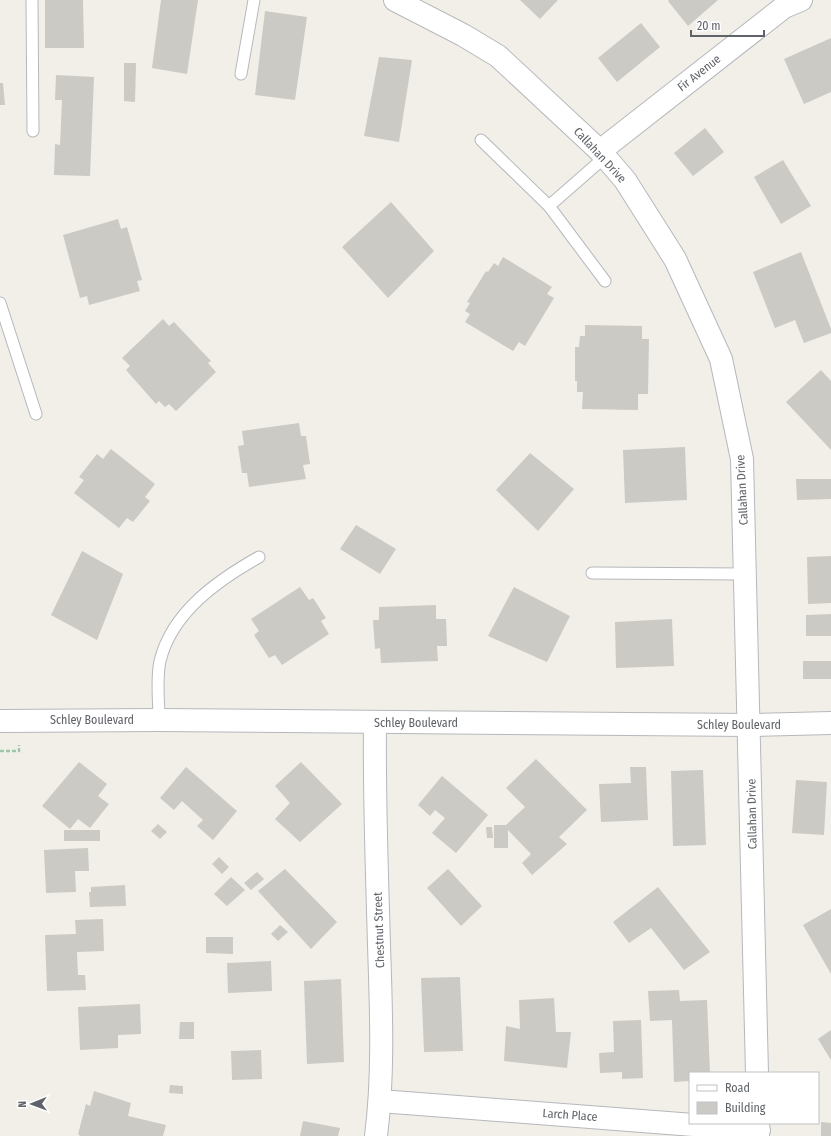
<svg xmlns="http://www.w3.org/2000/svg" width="831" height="1136" font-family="'Fira Sans Condensed',sans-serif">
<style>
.building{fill:#cccac5}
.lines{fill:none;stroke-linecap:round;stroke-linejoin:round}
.service-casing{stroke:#b5b8bc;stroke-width:13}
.minor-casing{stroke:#b5b8bc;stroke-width:24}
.tertiary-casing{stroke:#b5b8bc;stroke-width:24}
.path{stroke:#9cc7a9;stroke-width:2.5;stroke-dasharray:4 2;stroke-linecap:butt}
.service{stroke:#fff;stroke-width:11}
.minor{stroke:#fff;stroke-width:22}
.tertiary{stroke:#fff;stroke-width:22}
.labels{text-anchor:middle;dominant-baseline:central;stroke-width:4;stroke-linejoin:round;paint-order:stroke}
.street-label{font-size:12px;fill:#5f6368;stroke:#fff}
</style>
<rect width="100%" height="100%" fill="#f1efe8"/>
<!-- building -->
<g class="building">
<polygon points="45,0 83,0 84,48 45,48"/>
<polygon points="161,0 198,0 187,74 152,68"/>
<polygon points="520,0 558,0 540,19"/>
<polygon points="669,0 718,0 688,26 668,1"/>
<polygon points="265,11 307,17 295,100 255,95"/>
<polygon points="641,23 660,47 617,82 598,58"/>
<polygon points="831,38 831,92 804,104 784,59"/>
<polygon points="379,57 412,60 399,142 364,136"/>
<polygon points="124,63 136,63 135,102 124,101"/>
<polygon points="56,75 94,77 90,176 54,175 55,144 60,145 62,100 55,100"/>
<polygon points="0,83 3,83 5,105 0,105"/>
<polygon points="705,128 724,152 693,176 674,153"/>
<polygon points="783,160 811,206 781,224 754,177"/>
<polygon points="391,202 434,251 388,298 342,247"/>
<polygon points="118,219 121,229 127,227 142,280 137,281 140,291 89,305 87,296 80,298 63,235"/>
<polygon points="801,252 831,329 831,333 804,343 795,320 775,328 753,272"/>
<polygon points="503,257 552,287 547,294 554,298 525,346 519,342 513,351 465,322 470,314 465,311 470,303 467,302 486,271 488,272 494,263 498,266"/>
<polygon points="163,319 169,326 174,322 211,361 208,363 216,372 176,411 169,404 165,407 159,401 156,404 126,370 130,366 122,358"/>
<polygon points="585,325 642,326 642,339 649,339 648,394 638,394 638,410 582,409 583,392 577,392 577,381 575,381 575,347 579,347 580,336 585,336"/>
<polygon points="821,370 831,381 831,450 786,402"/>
<polygon points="299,423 301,436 306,436 310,464 303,465 306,479 249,487 247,473 242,473 238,446 244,445 242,431"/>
<polygon points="685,447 687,500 625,503 623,450"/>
<polygon points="111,449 155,484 145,497 150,501 133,522 127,518 119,528 74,493 84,480 79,477 97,454 103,459"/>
<polygon points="530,453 574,489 538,531 496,490"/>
<polygon points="796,479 831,479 831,499 797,500"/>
<polygon points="356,525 396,549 380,574 340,549"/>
<polygon points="82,551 123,574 97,640 51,615"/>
<polygon points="831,556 831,603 808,604 807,557"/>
<polygon points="300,587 309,600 313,598 326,618 321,621 329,634 282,665 275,655 269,658 254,635 259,631 251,619"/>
<polygon points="514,587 570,616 547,662 488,636"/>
<polygon points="436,605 436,619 446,619 447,646 437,646 438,661 381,663 380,648 375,649 373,620 379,620 379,607"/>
<polygon points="831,614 831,636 806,636 806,615"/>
<polygon points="672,619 674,666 616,668 615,622"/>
<rect x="803" y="661" width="28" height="18"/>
<polygon points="536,759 587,810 559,837 567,844 532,875 522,863 531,854 508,830 508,848 494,848 494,825 506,825 525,807 506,788"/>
<polygon points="79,762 107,784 98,796 109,804 90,828 78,819 70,829 42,806"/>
<polygon points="301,762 342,804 300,842 275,819 290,803 275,786"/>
<polygon points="186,767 237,811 213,840 197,826 203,820 182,801 174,810 160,798"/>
<polygon points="630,767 646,767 648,820 601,822 599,784 631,783"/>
<polygon points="703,770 706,845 673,846 671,771"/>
<polygon points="442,776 488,815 456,853 432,833 445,818 435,810 430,816 418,805"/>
<polygon points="796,780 827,782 824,835 792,833"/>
<polygon points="158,824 167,832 160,839 151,831"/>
<polygon points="486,827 492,827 493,838 487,838"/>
<rect x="64" y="830" width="36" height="11"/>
<polygon points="88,848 89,871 75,871 76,892 46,893 44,850"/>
<polygon points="219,857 229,867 222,874 212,864"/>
<polygon points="285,869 337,922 311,949 258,891"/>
<polygon points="448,869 482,906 461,926 427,888"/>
<polygon points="257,872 264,879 251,890 244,883"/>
<polygon points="231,877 245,890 227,906 214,894"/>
<polygon points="125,885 126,906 90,907 89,892 91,892 91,887"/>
<polygon points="658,887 710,952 684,970 651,928 629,943 613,922"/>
<polygon points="831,909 831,974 803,925"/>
<polygon points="103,919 104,951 77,952 78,975 85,975 86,990 47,991 45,935 76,934 75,920"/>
<polygon points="280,925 288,932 278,941 271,934"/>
<polygon points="206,937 233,937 233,954 206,953"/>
<polygon points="271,961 272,991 228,993 227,963"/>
<polygon points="460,977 463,1051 424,1052 421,978"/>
<polygon points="341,979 344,1062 307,1064 304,981"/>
<polygon points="679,990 680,1001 707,1000 710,1073 690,1073 690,1081 674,1082 672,1020 650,1021 648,991"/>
<polygon points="554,998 556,1032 571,1032 567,1068 504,1061 506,1026 520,1029 519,1000"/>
<polygon points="140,1004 141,1034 118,1035 118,1048 80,1050 78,1007"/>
<polygon points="641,1020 643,1078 622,1079 622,1072 600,1073 599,1053 614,1052 613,1021"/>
<polygon points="180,1022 194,1022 194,1039 179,1039"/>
<polygon points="831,1030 831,1060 818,1039"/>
<polygon points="261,1050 262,1079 232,1080 231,1051"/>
<polygon points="170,1085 183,1086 183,1094 169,1093"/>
<polygon points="94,1091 131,1103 128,1116 166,1125 163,1136 80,1136 78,1134 86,1104 90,1106"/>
<polygon points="303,1121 340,1128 338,1136 300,1136"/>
<polygon points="821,1122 831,1123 831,1136 821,1136"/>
</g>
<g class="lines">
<!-- service casing -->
<g class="service-casing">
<g id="service">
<polyline points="32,0 33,131"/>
<polyline points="241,74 254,0"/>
<polyline points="481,140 549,206"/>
<polyline points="605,281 549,206 605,157"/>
<polyline points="0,303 36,414"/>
<polyline points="592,573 745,574"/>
<path d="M159 720C159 702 156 679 160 661 172 612 218 580 259 557"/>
</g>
</g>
<!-- minor casing -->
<g class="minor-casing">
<g id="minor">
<polyline points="600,151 784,7 801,0"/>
<polyline points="0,721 159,720 750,725 831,723"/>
<path d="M375 723C374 797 377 871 379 945 381 1008 384 1073 376 1136"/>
<polyline points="380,1101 759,1130"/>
</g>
</g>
<!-- tertiary casing -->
<g class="tertiary-casing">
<g id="tertiary">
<polyline points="395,0 463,35 498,56 600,151 625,180 675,259 721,359 742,459 757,1073"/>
<polyline points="758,1136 758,1123"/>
</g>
</g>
<!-- path -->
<polyline class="path" points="0,751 19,751 19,745"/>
<!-- service -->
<use href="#service" class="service"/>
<!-- minor -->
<use href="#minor" class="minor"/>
<!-- tertiary -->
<use href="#tertiary" class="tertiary"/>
</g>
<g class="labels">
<!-- street labels -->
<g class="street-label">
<text transform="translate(699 73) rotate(-38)">Fir Avenue</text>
<text transform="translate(600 155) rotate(47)">Callahan Drive</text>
<text transform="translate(742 490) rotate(-93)">Callahan Drive</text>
<text x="92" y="720">Schley Boulevard</text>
<text x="416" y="723">Schley Boulevard</text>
<text x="739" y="725">Schley Boulevard</text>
<text transform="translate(752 814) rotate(-91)">Callahan Drive</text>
<text transform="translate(379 930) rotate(-92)">Chestnut Street</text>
<text transform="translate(570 1115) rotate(4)">Larch Place</text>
</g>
</g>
<!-- legend -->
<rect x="689" y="1072" width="130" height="52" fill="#ffffff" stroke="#bfc1c3"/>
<rect x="697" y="1085" width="20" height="6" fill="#ffffff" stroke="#bfc1c3"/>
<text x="725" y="1092" font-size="12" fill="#5f6368">Road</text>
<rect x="697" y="1102" width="20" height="12" fill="#cccac5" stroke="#bfc1c3"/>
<text x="725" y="1112" font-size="12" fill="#5f6368">Building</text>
<!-- north arrow -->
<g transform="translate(32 1104) rotate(269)" stroke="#ffffff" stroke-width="3" paint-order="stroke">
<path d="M0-3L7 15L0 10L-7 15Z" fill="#5f6368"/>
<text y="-6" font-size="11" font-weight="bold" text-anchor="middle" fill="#5f6368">N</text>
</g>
<!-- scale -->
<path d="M691 30v6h73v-6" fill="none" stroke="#5f6368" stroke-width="2"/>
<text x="697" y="30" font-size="12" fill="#5f6368" stroke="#ffffff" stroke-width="3" paint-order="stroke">20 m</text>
</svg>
